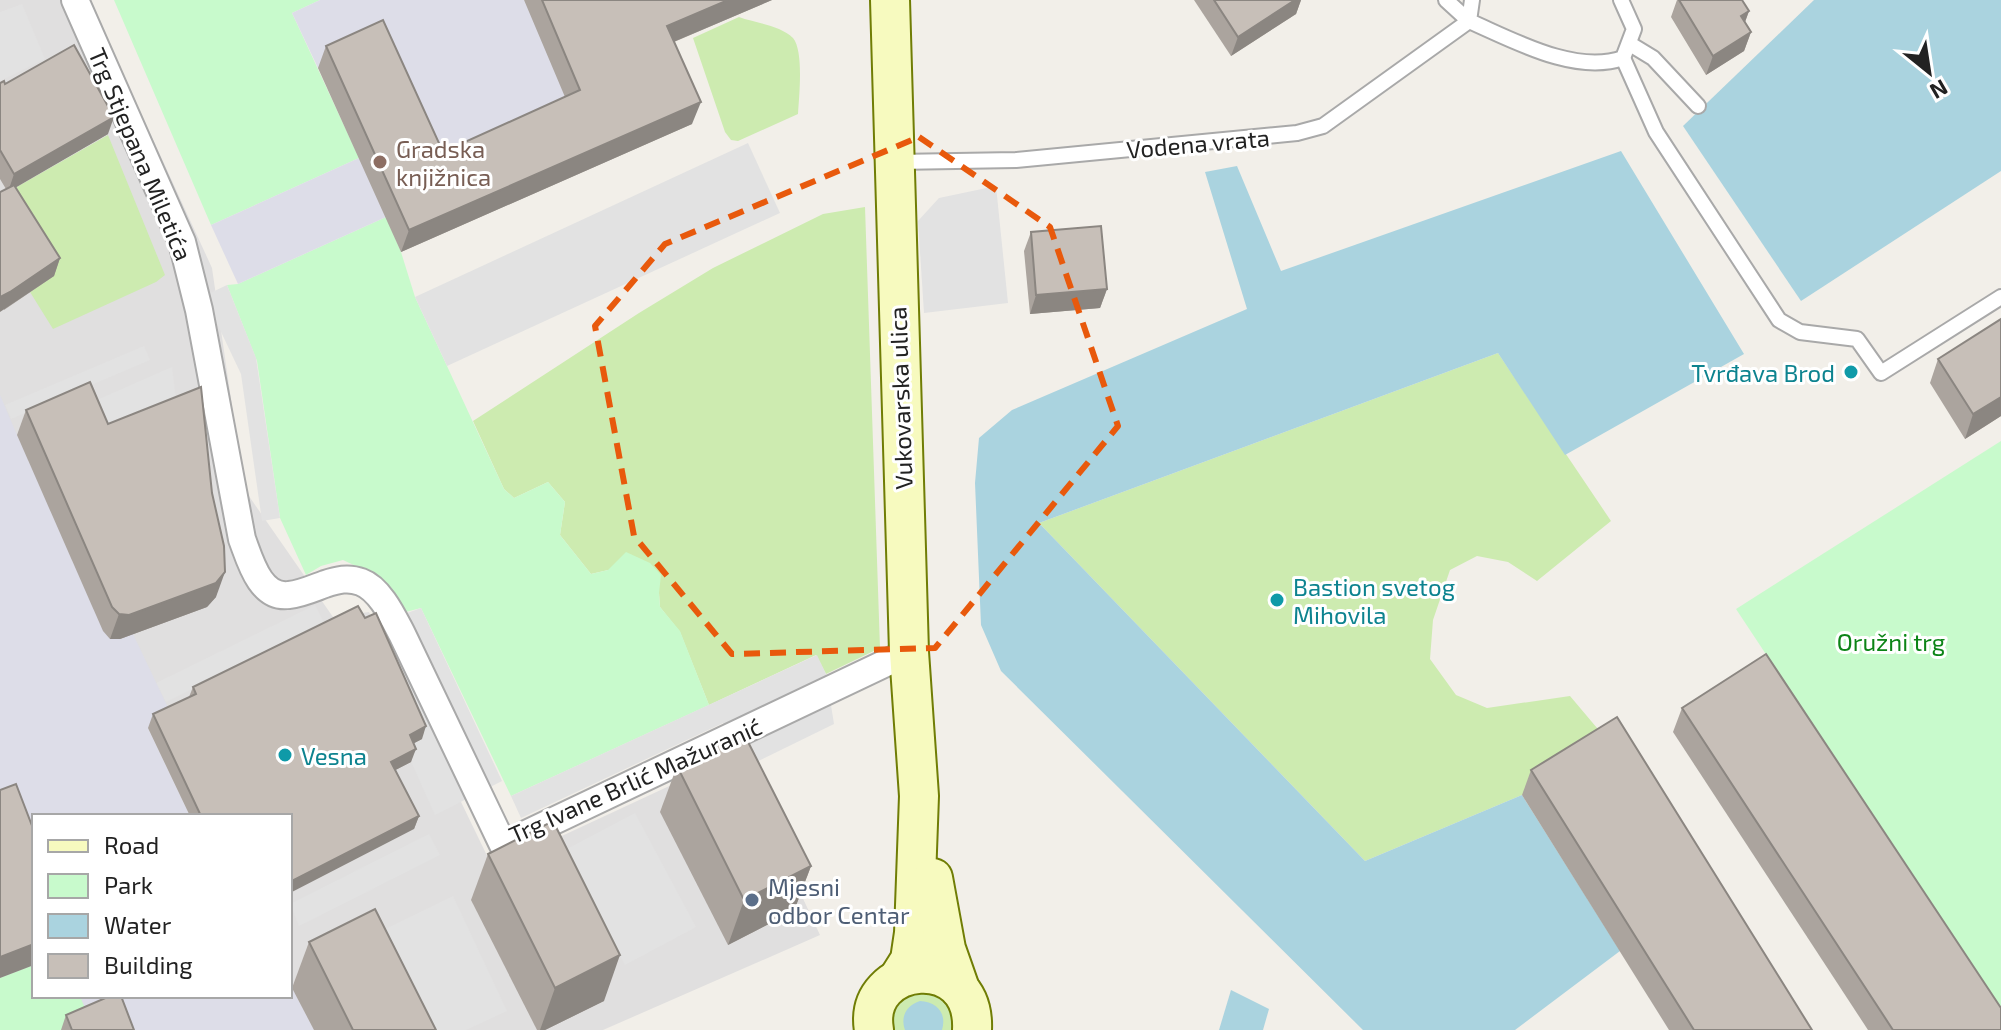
<svg xmlns="http://www.w3.org/2000/svg" width="2001" height="1030" font-family="'Exo 2',sans-serif">
<style>
.residential{fill:#e0dfdf;fill-rule:evenodd}
.grass{fill:#cdebb0}
.park{fill:#c8facc}
.parking{fill:#e2e2e2}
.plaza{fill:#dddde8}
.water{fill:#aad3df}
.lines{fill:none;stroke-linecap:round;stroke-linejoin:round}
.service-casing{stroke:#a9a9a9;stroke-width:18}
.minor-casing{stroke:#a9a9a9;stroke-width:30}
.secondary-casing{stroke:#707d05;stroke-width:42}
.service{stroke:#fff;stroke-width:14}
.minor{stroke:#fff;stroke-width:26}
.secondary{stroke:#f7fabf;stroke-width:38}
.wall{fill:#aba49e}
.shaded-wall{fill:#8b8681}
.building{fill:#c7bfb8;stroke:#8b8681;stroke-width:2}
.marked{fill:none;stroke:#e8590c;stroke-width:6;stroke-dasharray:16 10;stroke-linejoin:round}
.education-dot{fill:#8d6e63;stroke:#fff;stroke-width:3}
.culture-dot{fill:#0f9aa8;stroke:#fff;stroke-width:3}
.service-dot{fill:#5c6f8a;stroke:#fff;stroke-width:3}
.labels{text-anchor:middle;dominant-baseline:central;stroke-width:6;stroke-linejoin:round;paint-order:stroke}
.street-label{font-size:24px;fill:#222;stroke:#fff}
.education-label{font-size:24px;fill:#785e54;stroke:#fff;text-anchor:start}
.culture-label{font-size:24px;fill:#0d838f;stroke:#fff;text-anchor:start}
.park-label{font-size:24px;fill:#0c8416;stroke:#fff}
.service-label{font-size:24px;fill:#4e5e75;stroke:#fff;text-anchor:start}
</style>
<rect width="100%" height="100%" fill="#f2efe9"/>
<!-- residential -->
<path class="residential" d="M0 0H89L212 268 244 489 333 617 369 612 493 868 736 755 820 935 603 1030H0ZM34 816H290V996H34Z"/>
<!-- grass -->
<g class="grass">
<path d="M739 17C755 23 780 25 793 38 804 51 799 97 798 114L738 141 731 140 725 132 693 38Z"/>
<polygon points="108,135 165,275 156,282 53,329 30,292 53,276 8,192"/>
<polygon points="865,207 880,648 826,674 816,655 709,705 680,632 660,607 659,593 608,570 591,574 560,535 565,502 548,482 514,498 504,489 473,421 639,313 713,268 823,214"/>
<polygon points="1498,353 1611,521 1537,581 1508,562 1477,556 1450,570 1433,620 1430,659 1456,695 1487,708 1570,696 1608,741 1522,795 1365,861 1039,523"/>
<path d="M919 992C944 993 953 1007 954 1030H893C891 1010 900 998 919 992Z"/>
</g>
<!-- park -->
<g class="park">
<polygon points="114,0 320,0 292,13 359,158 211,225"/>
<polygon points="386,217 401,252 415,297 504,489 514,498 548,482 565,502 560,535 591,574 608,570 626,552 650,563 661,575 659,593 660,607 680,631 709,705 511,796 421,608 402,613 360,568 343,560 321,566 306,575 280,518 257,361 227,285 238,284"/>
<polygon points="2001,441 2001,1010 1736,609"/>
<polygon points="34,965 34,996 80,996 92,1024 79,1030 0,1030 0,978"/>
</g>
<!-- parking -->
<g class="parking">
<polygon points="22,4 45,59 0,81 0,12"/>
<polygon points="748,143 780,213 447,366 415,297"/>
<polygon points="996,186 1008,303 924,313 918,221 939,198"/>
<polygon points="227,285 256,358 280,518 262,521 241,374 204,296"/>
<polygon points="144,346 150,360 11,419 5,405"/>
<polygon points="172,367 178,418 99,448 81,407"/>
<polygon points="315,605 324,623 166,702 156,683"/>
<polygon points="421,608 502,781 435,815 405,748 421,739 371,626"/>
<polygon points="817,655 826,674 834,724 744,768 723,723 521,818 511,796"/>
<polygon points="635,813 696,927 625,965 563,851"/>
<polygon points="429,834 440,855 299,926 290,904"/>
<polygon points="453,896 507,1011 466,1030 427,1030 381,931"/>
</g>
<!-- plaza -->
<g class="plaza">
<polygon points="320,0 524,0 590,104 435,174 318,68 292,13"/>
<polygon points="359,158 386,217 238,284 211,225"/>
<polygon points="0,395 17,435 133,634 172,716 148,728 190,816 34,816 34,878 0,792"/>
<polygon points="290,982 314,1030 116,1030 92,1024 80,996 290,996"/>
</g>
<!-- water -->
<g class="water">
<polygon points="1814,0 2001,0 2001,171 1801,301 1683,126"/>
<polygon points="1621,151 1744,354 1565,455 1498,353 1039,523 1365,861 1522,795 1620,951 1515,1030 1363,1030 1001,671 981,625 975,483 979,438 1012,410 1247,309 1205,172 1237,166 1281,271"/>
<polygon points="1231,990 1269,1009 1263,1030 1219,1030"/>
<path d="M920 1001C937 1002 947 1013 942 1030H905C900 1016 907 1005 920 1001Z"/>
</g>
<g class="lines">
<!-- service casing -->
<g class="service-casing">
<g id="service">
<path d="M1472 0 1469 21C1513 40 1575 75 1623 58L1634 29 1621 0"/>
<polyline points="1630,44 1653,58 1698,106"/>
<polyline points="1623,58 1656,132 1779,320 1800,332 1857,339 1881,373 2001,297"/>
<polyline points="896,162 1016,160 1297,133 1323,126 1469,21 1446,0"/>
</g>
</g>
<!-- minor casing -->
<g class="minor-casing">
<path id="minor" d="M75 0 182 242 199 310 242 539C250 560 260 599 289 595 301 594 314 588 325 584 337 580 348 577 361 582 380 589 393 617 402 634L503 845 909 652"/>
</g>
<!-- secondary casing -->
<g class="secondary-casing">
<g id="secondary">
<polyline points="890,0 909,652 919,796 914,933 910,960 898,979"/>
<polyline points="933,878 946,949 960,989"/>
<path d="M874 1030C862 961 976 949 972 1030"/>
</g>
</g>
<!-- service -->
<use href="#service" class="service"/>
<!-- minor -->
<use href="#minor" class="minor"/>
<!-- secondary -->
<use href="#secondary" class="secondary"/>
</g>
<!-- wall -->
<g class="wall">
<polygon points="524,0 772,0 674,42 692,124 401,252 318,68 326,46 443,152 565,97"/>
<polygon points="1194,0 1301,0 1296,14 1231,56"/>
<polygon points="1677,0 1742,0 1749,11 1745,22 1751,32 1744,51 1706,75 1671,17"/>
<polygon points="0,83 108,134 15,187 60,258 54,276 4,310 6,189 0,179"/>
<polygon points="1031,232 1107,289 1100,308 1030,314 1024,251"/>
<polygon points="2001,319 2001,416 1965,439 1930,383 1938,359"/>
<polygon points="26,410 108,424 216,597 207,607 120,639 110,639 103,631 17,435"/>
<polygon points="193,687 422,739 414,743 411,762 395,770 419,816 414,829 290,816 190,816 148,728 153,714 189,697"/>
<polygon points="1682,708 2001,1030 1868,1030 1673,732"/>
<polygon points="677,766 811,866 794,911 728,945 660,812"/>
<polygon points="1531,770 1812,1030 1669,1030 1522,795"/>
<polygon points="488,854 604,1001 545,1030 537,1030 471,900"/>
<polygon points="309,942 436,1030 314,1030 292,988"/>
<polygon points="66,1015 134,1030 61,1030"/>
</g>
<!-- shaded-wall -->
<g class="shaded-wall">
<polygon points="728,0 772,0 659,48 667,26"/>
<polygon points="1295,0 1301,0 1296,14 1231,56 1238,37"/>
<polygon points="1749,11 1742,30 1741,16"/>
<polygon points="1751,32 1744,51 1706,75 1713,56"/>
<polygon points="701,102 692,124 401,252 409,230"/>
<polygon points="114,117 108,134 8,192 14,174"/>
<polygon points="60,258 54,276 0,312 0,297"/>
<polygon points="1107,289 1100,308 1030,314 1036,295"/>
<polygon points="2001,397 2001,416 1965,439 1973,414"/>
<polygon points="225,572 216,597 207,607 120,639 110,639 119,614"/>
<polygon points="426,726 422,739 405,748 410,735"/>
<polygon points="416,749 411,762 386,775 391,762"/>
<polygon points="419,816 414,829 290,893 290,882"/>
<polygon points="811,866 794,911 728,945 744,900"/>
<polygon points="34,944 34,965 0,978 0,957"/>
<polygon points="620,955 604,1001 545,1030 540,1030 555,988"/>
</g>
<!-- building -->
<g class="building">
<polygon points="542,0 728,0 667,26 701,102 409,230 326,46 383,20 443,152 580,90"/>
<polygon points="1214,0 1295,0 1238,37"/>
<polygon points="1679,0 1742,0 1749,11 1741,16 1751,32 1713,56"/>
<polygon points="74,45 114,117 14,174 0,150 0,83 4,81 5,84"/>
<polygon points="14,185 60,258 10,292 0,297 0,192"/>
<polygon points="1101,226 1107,289 1036,295 1031,232"/>
<polygon points="2001,319 2001,397 1973,414 1938,359"/>
<polygon points="90,382 108,424 201,387 212,493 224,546 225,572 216,583 129,615 119,614 112,607 26,410"/>
<polygon points="358,606 365,618 376,613 426,726 410,735 416,749 391,762 419,816 290,882 290,816 201,816 153,714 196,694 193,687"/>
<polygon points="1766,654 2001,1008 2001,1030 1893,1030 1682,708"/>
<polygon points="1617,717 1812,1030 1694,1030 1531,770"/>
<polygon points="743,732 811,866 744,900 677,766"/>
<polygon points="16,784 34,831 34,944 0,957 0,790"/>
<polygon points="553,821 620,955 555,988 488,854"/>
<polygon points="375,909 436,1030 353,1030 309,942"/>
<polygon points="110,996 121,996 134,1030 72,1030 66,1015"/>
</g>
<!-- marked area -->
<path class="marked" d="M919 137 1050 227 1118 426 935 648 732 654 634 536 595 326 665 244Z"/>
<!-- markers -->
<circle class="education-dot" cx="380" cy="162" r="8"/>
<g class="culture-dot">
<circle cx="1851" cy="372" r="8"/>
<circle cx="1277" cy="600" r="8"/>
<circle cx="285" cy="755" r="8"/>
</g>
<circle class="service-dot" cx="752" cy="900" r="8"/>
<g class="labels">
<!-- street labels -->
<g class="street-label">
<text transform="translate(1198 143) rotate(-5)">Vodena vrata</text>
<text transform="translate(141 154) rotate(67)">Trg Stjepana Miletića</text>
<text transform="translate(900 398) rotate(-92)">Vukovarska ulica</text>
<text transform="translate(635 780) rotate(-24)">Trg Ivane Brlić Mažuranić</text>
</g>
<!-- education labels -->
<g class="education-label">
<text x="396" y="148">Gradska<tspan x="396" dy="28">knjižnica</tspan></text>
</g>
<!-- culture labels -->
<g class="culture-label">
<text x="1835" y="372" text-anchor="end">Tvrđava Brod</text>
<text x="1293" y="586">Bastion svetog<tspan x="1293" dy="28">Mihovila</tspan></text>
<text x="301" y="755">Vesna</text>
</g>
<!-- park labels -->
<g class="park-label">
<text x="1891" y="641">Oružni trg</text>
</g>
<!-- service labels -->
<g class="service-label">
<text x="768" y="886">Mjesni<tspan x="768" dy="28">odbor Centar</tspan></text>
</g>
</g>
<!-- legend -->
<rect x="32" y="814" width="260" height="184" fill="#ffffff" stroke="#a7a7a7" stroke-width="2"/>
<rect x="48" y="840" width="40" height="12" fill="#f7fabf" stroke="#a7a7a7" stroke-width="2"/>
<text x="104" y="854" font-size="24" fill="#222222">Road</text>
<rect x="48" y="874" width="40" height="24" fill="#c8facc" stroke="#a7a7a7" stroke-width="2"/>
<text x="104" y="894" font-size="24" fill="#222222">Park</text>
<rect x="48" y="914" width="40" height="24" fill="#aad3df" stroke="#a7a7a7" stroke-width="2"/>
<text x="104" y="934" font-size="24" fill="#222222">Water</text>
<rect x="48" y="954" width="40" height="24" fill="#c7bfb8" stroke="#a7a7a7" stroke-width="2"/>
<text x="104" y="974" font-size="24" fill="#222222">Building</text>
<!-- north arrow -->
<g transform="translate(1929 72) rotate(150)" stroke="#ffffff" stroke-width="6" paint-order="stroke">
<path d="M0-6L14 30L0 20L-14 30Z" fill="#222222"/>
<text y="-12" font-size="22" font-weight="bold" text-anchor="middle" fill="#222222">N</text>
</g>
</svg>
